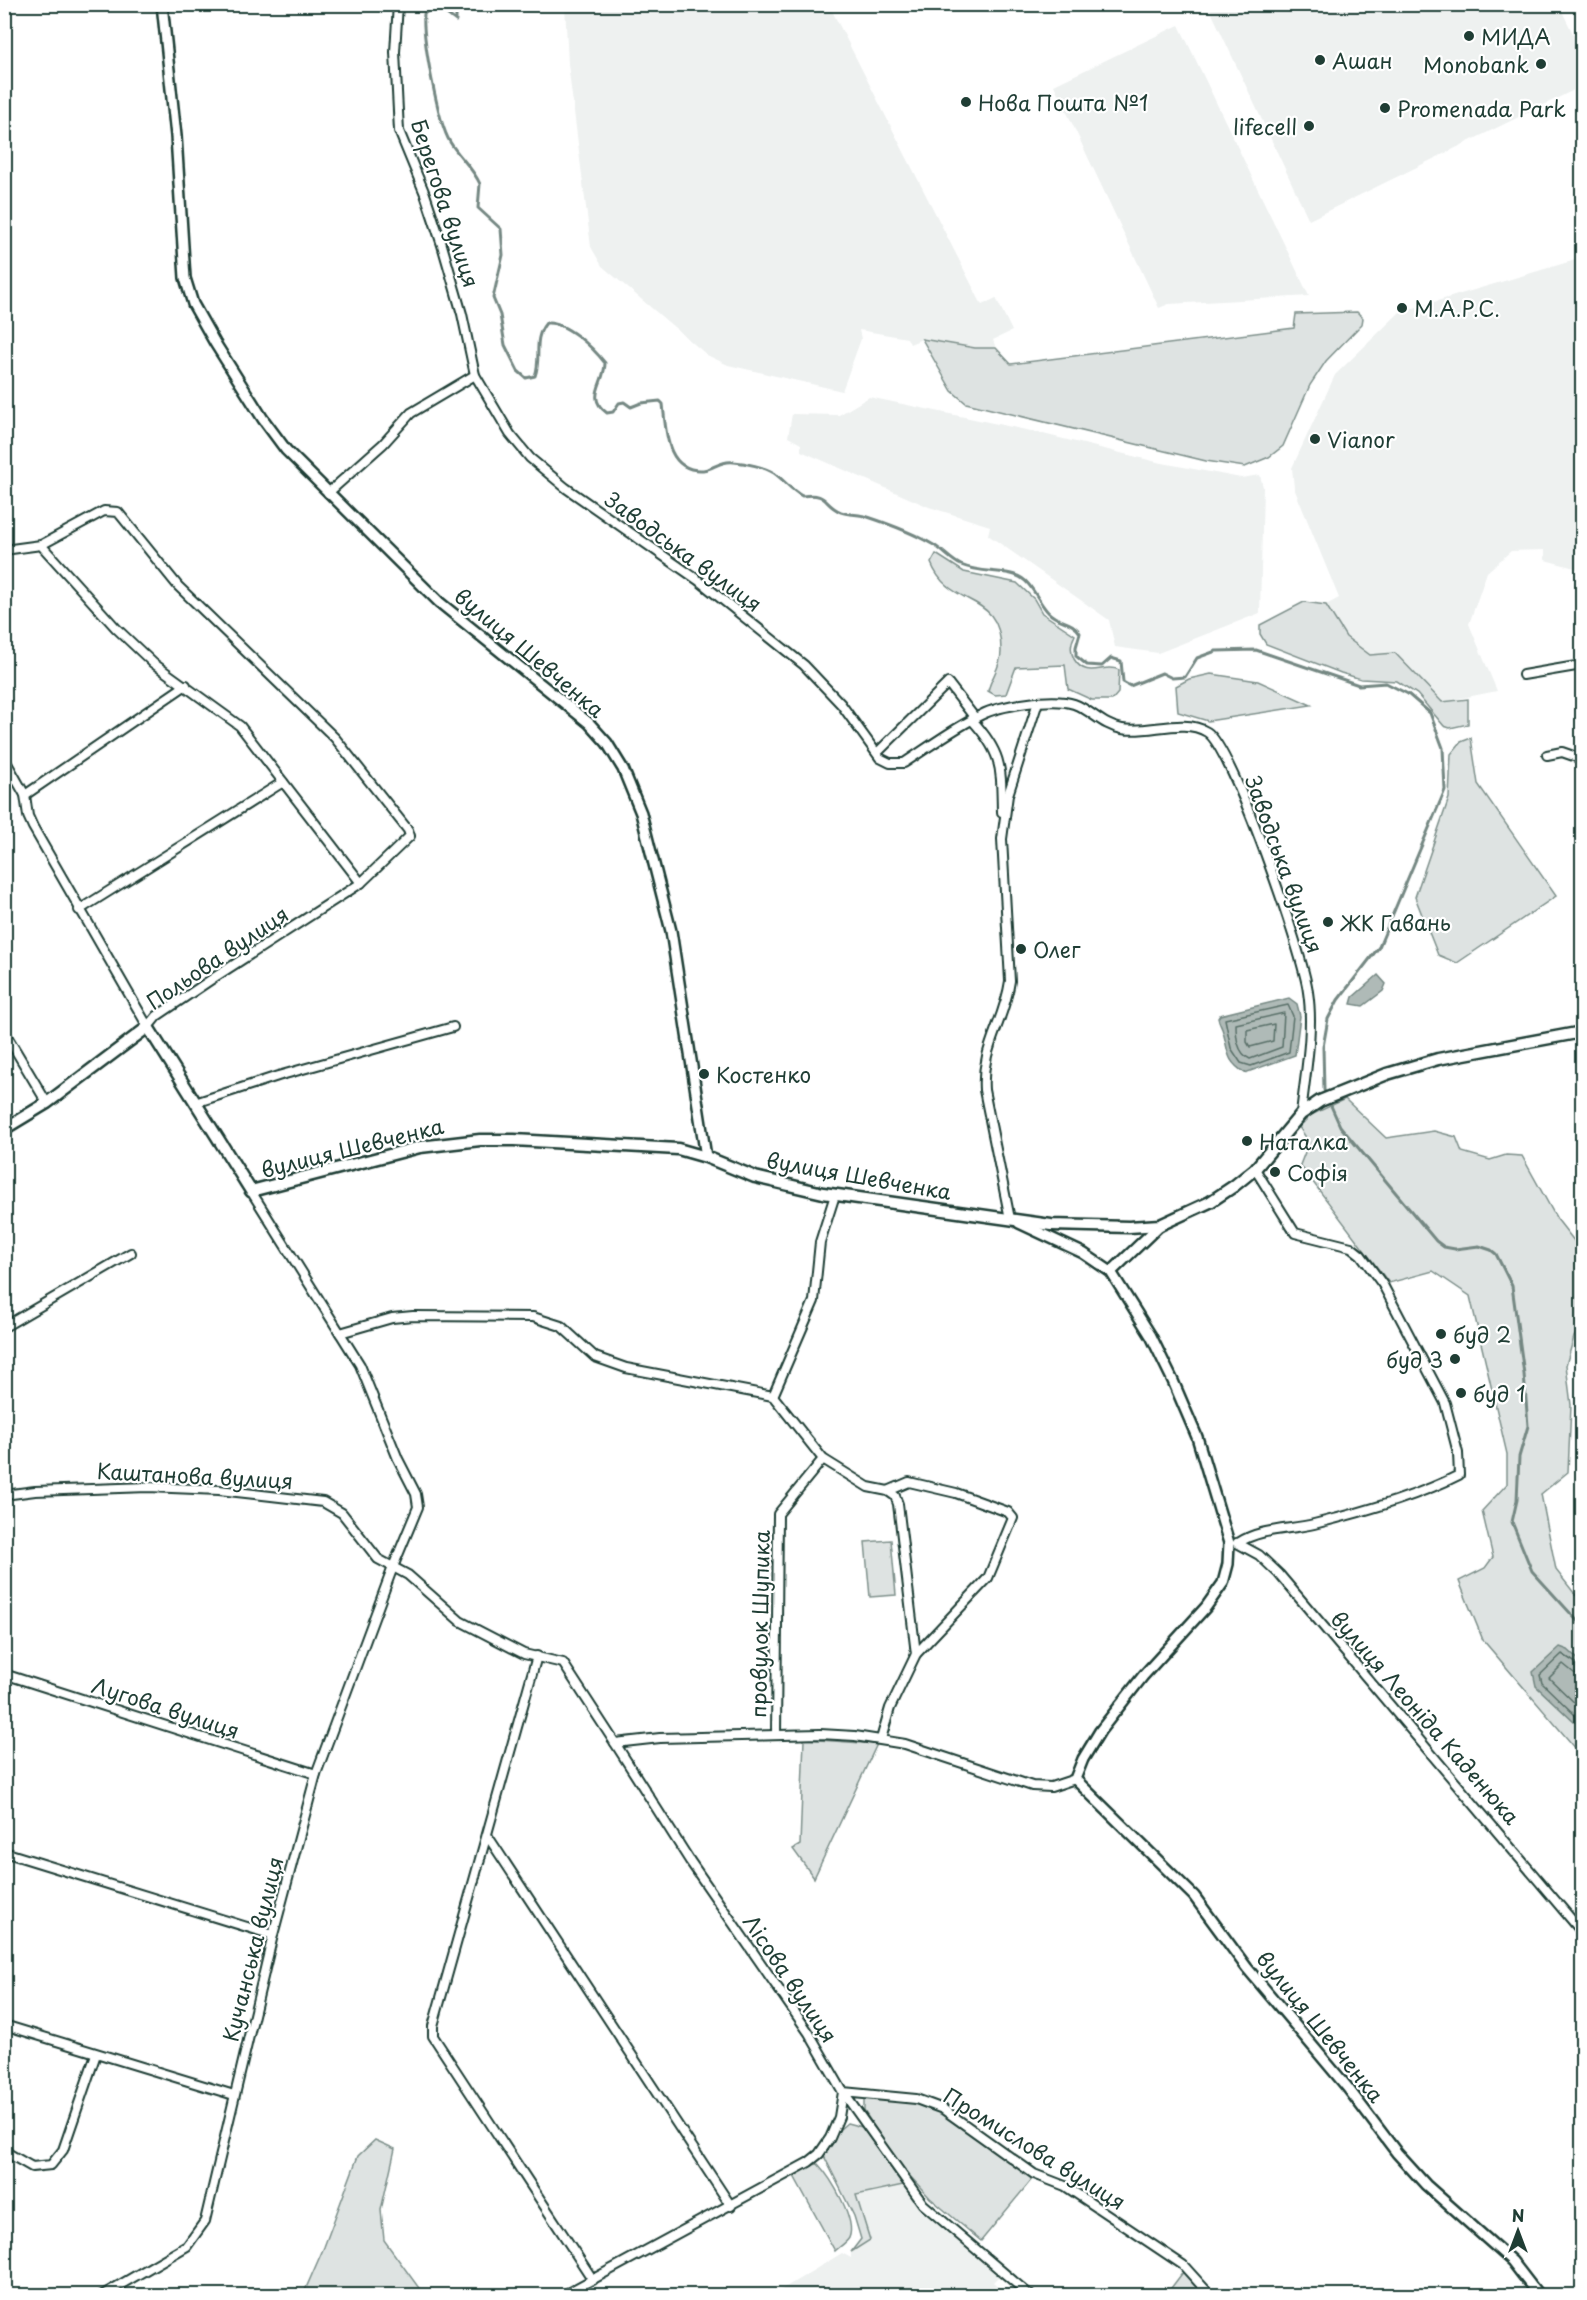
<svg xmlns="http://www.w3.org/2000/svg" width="1587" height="2300" font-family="'Playpen Sans',sans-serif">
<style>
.built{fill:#eef1f0}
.green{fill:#dee3e2;stroke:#7e908b;stroke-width:1.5}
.water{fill:#afbab7;stroke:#758883;stroke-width:1.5}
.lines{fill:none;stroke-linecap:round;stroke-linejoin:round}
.shore{stroke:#596f68;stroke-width:1.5}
.stream{stroke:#758883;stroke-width:3}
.minor-casing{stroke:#1f3d34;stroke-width:12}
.tertiary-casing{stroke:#1f3d34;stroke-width:14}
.secondary-casing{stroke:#1f3d34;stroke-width:15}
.minor{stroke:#fff;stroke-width:8}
.tertiary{stroke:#fff;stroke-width:9}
.secondary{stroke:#fff;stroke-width:10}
.poi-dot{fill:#1f3d34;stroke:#fff;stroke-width:2}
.labels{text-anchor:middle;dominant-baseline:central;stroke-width:4.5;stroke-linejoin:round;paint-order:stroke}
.poi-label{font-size:21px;fill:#1f3d34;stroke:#fff;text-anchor:start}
.street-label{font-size:21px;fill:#1f3d34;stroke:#fff}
</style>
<rect width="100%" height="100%" fill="#fff"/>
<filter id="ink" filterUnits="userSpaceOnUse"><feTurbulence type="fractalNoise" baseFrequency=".0167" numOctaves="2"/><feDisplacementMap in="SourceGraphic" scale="12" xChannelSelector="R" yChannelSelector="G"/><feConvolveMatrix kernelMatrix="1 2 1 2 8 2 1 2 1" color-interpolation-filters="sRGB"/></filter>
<g filter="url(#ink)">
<!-- built -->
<g class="built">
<polygon points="565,5 829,5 982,305 996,298 1012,331 993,340 996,348 975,348 922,339 910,344 907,338 859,330 861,339 842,391 728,365 707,355 602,266 591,247 568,64"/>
<polygon points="1208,5 1559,5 1582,52 1582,86 1309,220"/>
<polygon points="1179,25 1309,296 1169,304 1159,308 1054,85"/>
<polygon points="1582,258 1582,570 1545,560 1545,550 1511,551 1487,572 1469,624 1497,691 1442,702 1395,653 1370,655 1346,637 1326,605 1339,598 1294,488 1292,468 1335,375 1400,312"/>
<polygon points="869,397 1031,431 1157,462 1241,478 1260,475 1263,487 1260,613 1158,653 1115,647 1109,620 988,535 990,526 929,507 801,451 801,444 788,437 792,414 839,415"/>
<polygon points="903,2185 926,2211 983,2259 999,2276 993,2282 1008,2295 771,2296 842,2253 851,2258 851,2252 870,2240 855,2195"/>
</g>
<!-- green -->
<g class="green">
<polygon points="1357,312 1363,318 1362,324 1326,361 1310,385 1283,446 1269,457 1245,467 1206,461 966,403 952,391 922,339 975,348 996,348 1011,364 1294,328 1296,314"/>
<path d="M936 554 964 572 1017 583 1034 599 1042 613 1075 635C1071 642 1070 651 1074 659 1087 681 1105 662 1119 670L1118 693 1112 700H1092L1068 689 1065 665 1016 667 1006 694 995 695 988 691C991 677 1001 667 1001 652 1002 589 950 611 931 563Z"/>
<polygon points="1304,602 1326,605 1346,637 1370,655 1395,653 1442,702 1468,699 1468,724 1450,728 1444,726 1417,694 1397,681 1361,679 1341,673 1266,644 1260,634 1260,625"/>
<polygon points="1211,674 1258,681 1311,705 1208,721 1178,712 1176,686 1189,679"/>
<polygon points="1471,738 1478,784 1556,896 1457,963 1438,955 1415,897 1449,798 1451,754 1461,742"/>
<polygon points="1345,1099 1386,1138 1434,1131 1456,1137 1462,1152 1490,1160 1506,1155 1522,1156 1557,1219 1582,1251 1582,1323 1574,1337 1566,1365 1571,1405 1568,1472 1541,1494 1556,1570 1582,1603 1582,1745 1577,1750 1483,1640 1459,1581 1485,1568 1493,1557 1482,1511 1507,1484 1507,1454 1470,1296 1433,1271 1389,1283 1300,1165 1309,1142 1299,1127 1311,1115"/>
<polygon points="891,1540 896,1595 870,1597 865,1542"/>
<polygon points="804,1739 877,1744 814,1878 793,1849 800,1845"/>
<polygon points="868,2096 909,2100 931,2106 1033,2178 981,2241 930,2198 898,2163 864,2111 864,2100"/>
<polygon points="847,2123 862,2127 903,2185 856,2195 870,2240 851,2252 861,2239 854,2216 823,2154 840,2129"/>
<polygon points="375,2140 395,2149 381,2210 384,2240 424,2295 303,2295 324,2247 358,2156"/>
<path d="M818 2164C831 2178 857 2220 849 2238 846 2243 839 2247 835 2251L794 2176 811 2165Z"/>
<polygon points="1184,2271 1205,2295 1165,2296"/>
</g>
<!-- water -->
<g class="water">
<polygon points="1378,975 1386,984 1383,991 1363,1006 1351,1004 1353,997"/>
<path d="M1289 998 1297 1004 1300 1016 1295 1055 1245 1073C1225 1060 1229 1052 1223 1032 1222 1027 1219 1024 1218 1018L1220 1015Z"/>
<polygon points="1560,1647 1568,1650 1582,1663 1582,1723 1574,1722 1536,1686 1533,1672"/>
</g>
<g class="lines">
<!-- shore -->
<g class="shore">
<polygon points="1288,1005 1293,1016 1289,1052 1251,1066 1241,1063 1231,1048 1225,1019"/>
<path d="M1284 1013 1282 1047 1250 1059C1237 1053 1236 1036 1236 1024Z"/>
<polygon points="1274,1024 1273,1041 1250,1047 1247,1042 1247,1030"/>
<polyline points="1582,1667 1562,1654 1540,1675 1542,1683 1576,1716 1582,1717"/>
<polyline points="1582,1674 1574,1673 1563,1664 1549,1678 1582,1710"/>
</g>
<!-- stream -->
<path class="stream" d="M456 4V21L435 5 424 14C422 37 438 123 450 142 459 157 473 168 480 184L478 208 501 229 503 255 493 298 500 315 505 345 518 371 526 378 535 376C542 357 532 340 546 323 566 321 593 348 605 363 605 383 585 397 607 413L613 412 619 403 624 402 631 407 641 403 660 401 663 404C666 431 666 472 703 470 714 469 721 460 734 462 745 463 765 467 774 473 784 480 791 490 802 496 829 492 822 504 841 512 850 515 860 514 868 517 889 524 913 533 932 544 942 549 950 560 961 565 979 573 1001 570 1015 575 1032 580 1037 601 1048 612 1058 623 1072 620 1080 633L1076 647V656L1087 665 1102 666 1111 658 1121 661 1123 682 1130 686 1162 673 1172 678 1185 677 1197 658 1216 651 1256 650 1359 685 1386 683 1408 694 1430 713 1443 748 1445 790 1379 947 1338 1000 1328 1019 1323 1047 1324 1090 1340 1126 1436 1241 1444 1247 1455 1249 1479 1246 1491 1250 1496 1254 1512 1286 1524 1374 1528 1426 1519 1457 1517 1500 1512 1522 1532 1571 1582 1626"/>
<!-- minor casing -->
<g class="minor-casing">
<g id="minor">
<path d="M398 4 395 52 399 131 425 194 442 245 462 314 475 375 510 434 530 458 566 488 698 580 804 665 841 704 880 758 890 763H904C929 747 954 728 981 715 1000 705 1054 697 1074 704 1091 710 1103 726 1122 729 1149 734 1183 717 1207 732 1232 747 1304 956 1308 992 1314 1031 1305 1075 1301 1114"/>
<polyline points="328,493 383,444 411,413 475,375"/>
<polyline points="41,545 116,628 153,663 240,726 361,883"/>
<polyline points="4,550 41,545 104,511 118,512 178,586 335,738 408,830 410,836 361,883 215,977 157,1016 148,1027 33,827 28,816 25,795 4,758"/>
<polyline points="1523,675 1582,665"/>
<path d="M972 720C1003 754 1001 768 1002 812"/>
<polyline points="877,753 948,683 975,718"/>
<polyline points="1547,755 1562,752 1582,759"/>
<polyline points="25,795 186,685"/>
<polyline points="79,910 283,782"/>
<polyline points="4,1031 47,1103"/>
<polyline points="195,1103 278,1076 453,1027"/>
<path d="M1010 1219 984 1090C981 1047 1004 1023 1010 981L1002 839 1008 795 1038 702"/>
<polyline points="4,1327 131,1253"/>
<polyline points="340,1333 392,1318 413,1316 533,1317 561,1326 595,1357 626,1368 773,1396"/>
<polyline points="773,1396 823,1459 868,1487 888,1491 895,1496 898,1504 916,1654 890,1708 881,1739"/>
<polyline points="773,1396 814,1301 820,1242 835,1195"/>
<polyline points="888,1491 909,1482 956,1493 1008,1512 1013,1518 988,1578 916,1654"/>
<polyline points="4,1495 35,1491 148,1487 219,1490 323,1502 342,1513 378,1559 408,1575 460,1621 524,1654 563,1663 615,1743 660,1738 820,1734 855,1736 905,1744 1032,1786 1051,1787 1075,1779"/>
<polyline points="1237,1543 1259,1555 1279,1574 1582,1932"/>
<path d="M1238 1543C1261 1528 1289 1530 1314 1524 1359 1513 1418 1496 1459 1475L1458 1453 1445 1403 1383 1285 1361 1255 1351 1247 1295 1233 1255 1169"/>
<polyline points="537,1656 433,2026 433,2036 593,2280"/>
<polyline points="4,1674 316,1774"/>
<polyline points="776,1735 778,1514 823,1459"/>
<polyline points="487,1835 731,2206"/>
<polyline points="4,1852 273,1935"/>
<polyline points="4,2025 234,2095"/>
<polyline points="4,2151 32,2167 51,2165 63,2150 96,2054"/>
<polyline points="101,2296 187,2246 205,2221 273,1935 316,1774 393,1567 418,1507 416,1494 398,1459 360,1365 251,1191"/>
<polyline points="562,2296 809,2162 819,2154 830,2138 839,2117 843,2092 809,2033 690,1861 615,1743"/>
<polyline points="1031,2296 923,2204 843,2092 916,2099 943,2109 1034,2174 1065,2186 1183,2265 1211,2296"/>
</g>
</g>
<!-- tertiary casing -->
<g class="tertiary-casing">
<g id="tertiary">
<polyline points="162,4 176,136 185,278 193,304 215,343 263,419 286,450 439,602 589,723 607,743 623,769 641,813 671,931 706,1157"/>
<polyline points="1019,1223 1083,1253 1111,1272 1151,1336 1173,1381 1197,1437 1229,1543 1228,1564 1223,1583 1206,1607 1143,1676 1100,1731 1083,1759 1075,1779 1194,1896 1247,1968 1347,2087 1397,2153 1426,2185 1512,2261 1539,2296"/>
<polyline points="1111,1272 1160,1225"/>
</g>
</g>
<!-- secondary casing -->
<g class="secondary-casing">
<polyline id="secondary" points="4,1129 47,1103 148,1027 251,1191 420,1147 480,1140 514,1140 678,1149 706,1157 755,1177 823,1193 1051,1225 1129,1227 1160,1225 1210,1202 1234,1186 1255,1169 1301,1114 1320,1101 1387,1074 1438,1059 1582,1032"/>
</g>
<!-- minor -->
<use href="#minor" class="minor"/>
<!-- tertiary -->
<use href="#tertiary" class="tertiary"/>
<!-- secondary -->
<use href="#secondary" class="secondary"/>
</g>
</g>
<!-- markers -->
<g class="poi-dot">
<circle cx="1469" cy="36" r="6"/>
<circle cx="1320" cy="60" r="6"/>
<circle cx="1541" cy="64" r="6"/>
<circle cx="966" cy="102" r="6"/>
<circle cx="1385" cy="108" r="6"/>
<circle cx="1309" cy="126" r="6"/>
<circle cx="1402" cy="308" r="6"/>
<circle cx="1315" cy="439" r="6"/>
<circle cx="1328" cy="922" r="6"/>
<circle cx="1021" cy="949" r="6"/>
<circle cx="704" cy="1074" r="6"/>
<circle cx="1247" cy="1141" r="6"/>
<circle cx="1275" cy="1172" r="6"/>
<circle cx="1441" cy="1334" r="6"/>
<circle cx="1455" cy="1359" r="6"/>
<circle cx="1461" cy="1393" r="6"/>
</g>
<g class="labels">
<!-- poi labels -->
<g class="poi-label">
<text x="1481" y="36">МИДА</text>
<text x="1332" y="60">Ашан</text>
<text x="1529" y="64" text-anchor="end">Monobank</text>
<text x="978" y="102">Нова Пошта №1</text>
<text x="1397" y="108">Promenada Park</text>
<text x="1297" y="126" text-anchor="end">lifecell</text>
<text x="1414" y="308">М.А.Р.С.</text>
<text x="1327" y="439">Vianor</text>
<text x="1340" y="922">ЖК Гавань</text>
<text x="1033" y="949">Олег</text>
<text x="716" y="1074">Костенко</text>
<text x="1259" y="1141">Наталка</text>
<text x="1287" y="1172">Софія</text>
<text x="1453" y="1334">буд 2</text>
<text x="1443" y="1359" text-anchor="end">буд 3</text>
<text x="1473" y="1393">буд 1</text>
</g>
<!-- street labels -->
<g class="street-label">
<text transform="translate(446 203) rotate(72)">Берегова вулиця</text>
<text transform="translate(684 551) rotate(36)">Заводська вулиця</text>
<text transform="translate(530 652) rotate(40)">вулиця Шевченка</text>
<text transform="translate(1285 864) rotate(70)">Заводська вулиця</text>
<text transform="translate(217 957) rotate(-34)">Польова вулиця</text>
<text transform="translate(352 1147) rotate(-14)">вулиця Шевченка</text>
<text transform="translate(859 1175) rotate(10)">вулиця Шевченка</text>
<text transform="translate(195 1475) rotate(3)">Каштанова вулиця</text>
<text transform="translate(759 1624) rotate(-89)">провулок Шупика</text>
<text transform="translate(166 1707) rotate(18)">Лугова вулиця</text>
<text transform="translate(1426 1717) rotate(49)">вулиця Леоніда Каденюка</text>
<text transform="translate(252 1949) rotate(-76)">Кучанська вулиця</text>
<text transform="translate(791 1978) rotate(56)">Лісова вулиця</text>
<text transform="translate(1321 2026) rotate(51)">вулиця Шевченка</text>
<text transform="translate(1035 2148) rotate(32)">Промислова вулиця</text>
</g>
</g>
<!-- margin -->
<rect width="1587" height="2300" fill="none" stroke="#fff" stroke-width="24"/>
<rect x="12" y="12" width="1563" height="2276" fill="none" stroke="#1f3d34" stroke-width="2" filter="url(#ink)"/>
<!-- north arrow -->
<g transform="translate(1518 2231)" stroke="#ffffff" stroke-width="4.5" paint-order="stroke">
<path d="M0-4.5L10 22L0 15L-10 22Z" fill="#1f3d34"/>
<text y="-9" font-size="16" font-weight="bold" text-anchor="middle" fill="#1f3d34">N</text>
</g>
</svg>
